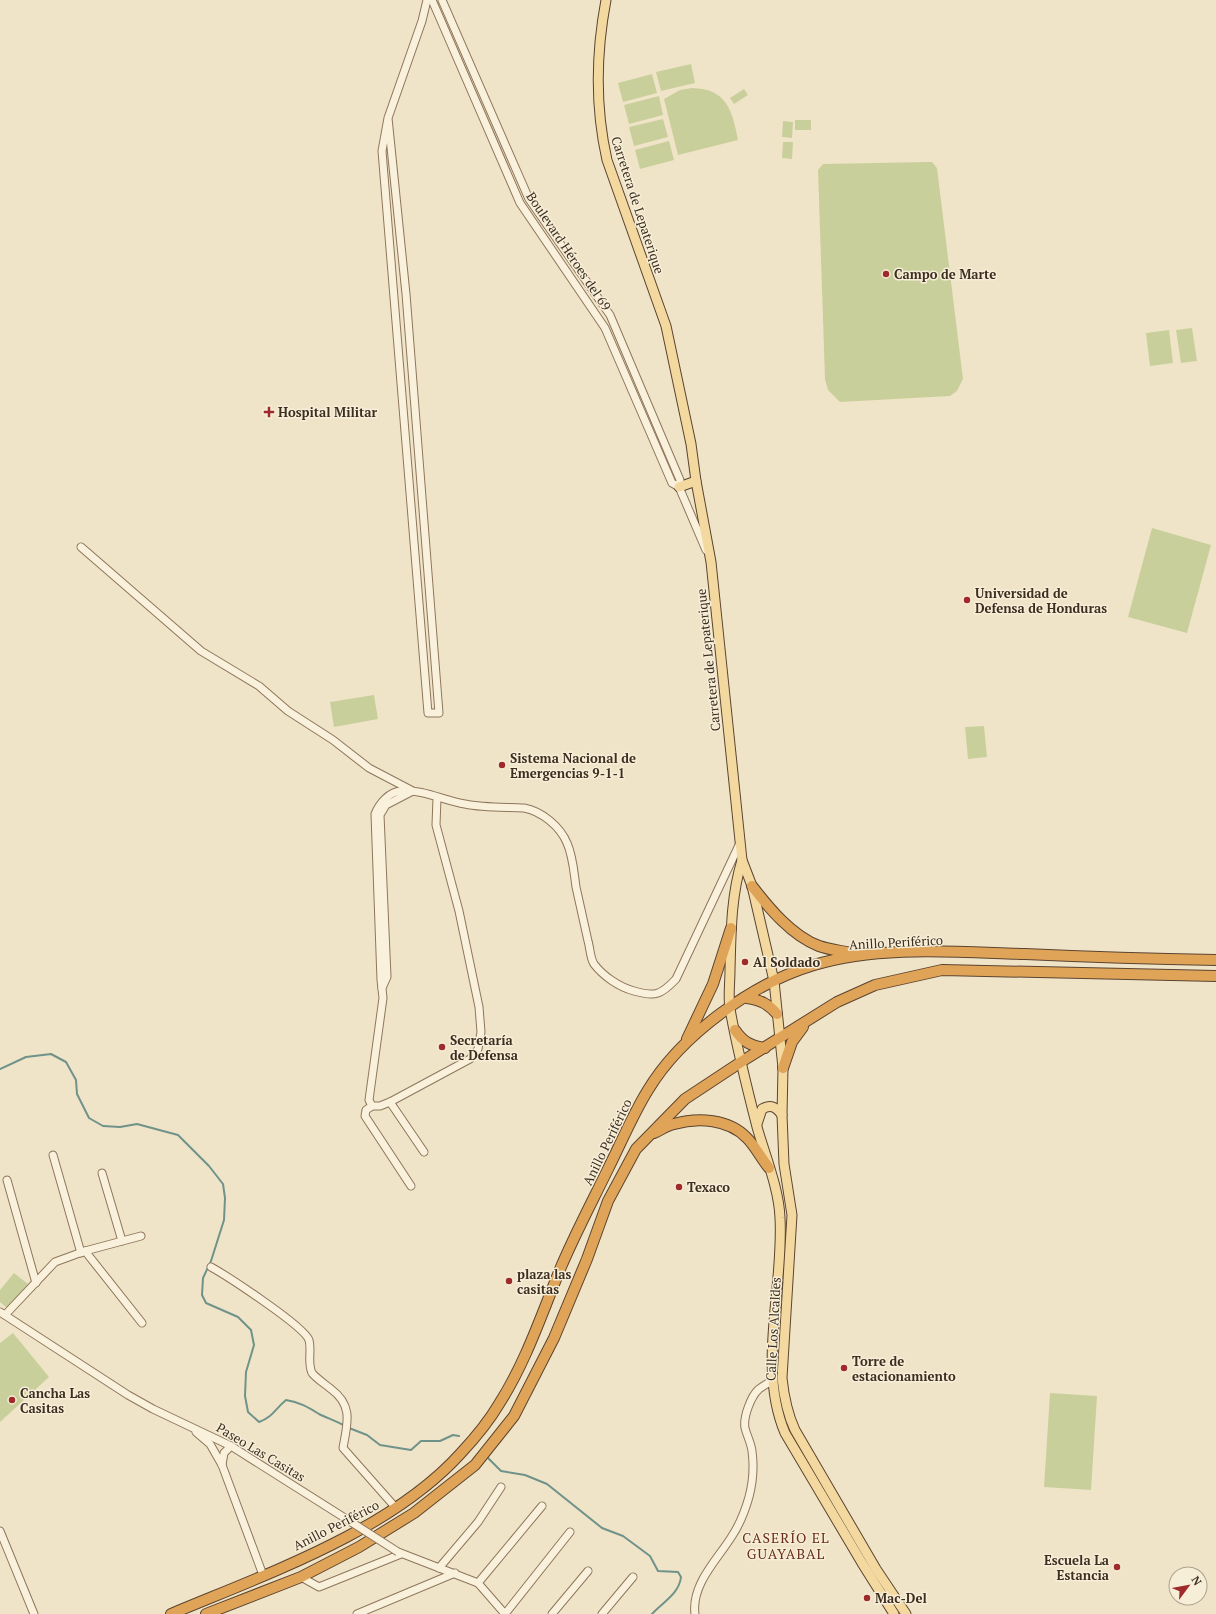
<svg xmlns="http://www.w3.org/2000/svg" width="1216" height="1614" font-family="'PT Serif',serif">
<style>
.green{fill:#c9cf9b}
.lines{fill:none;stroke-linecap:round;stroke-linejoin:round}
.stream{stroke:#6f938a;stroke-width:2}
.minor-casing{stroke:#8d765c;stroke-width:9}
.major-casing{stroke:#5b4430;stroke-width:11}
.highway-casing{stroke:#5b4430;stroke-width:12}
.minor{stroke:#faf1dc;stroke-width:7}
.major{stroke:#f3d9a0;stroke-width:9}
.highway{stroke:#e0a458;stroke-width:10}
.minor-bridge-casing{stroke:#8d765c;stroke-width:9;stroke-linecap:butt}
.minor-bridge{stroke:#faf1dc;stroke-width:7}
.poi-dot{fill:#9e2a2b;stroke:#f7eed8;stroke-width:1.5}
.labels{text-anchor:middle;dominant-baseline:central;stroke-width:3;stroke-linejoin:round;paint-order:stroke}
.street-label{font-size:13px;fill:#3d2e20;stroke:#f7eed8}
.poi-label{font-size:13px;font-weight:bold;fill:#3d2e20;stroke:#f7eed8;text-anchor:start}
.neighbourhood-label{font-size:14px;letter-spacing:1px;fill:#6b2e1e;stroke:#f7eed8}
</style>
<rect width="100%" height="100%" fill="#f0e4c8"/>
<!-- green -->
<g class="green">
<polygon points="691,64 695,83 661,91 656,72"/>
<polygon points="652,74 657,93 623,102 618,83"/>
<path d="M692 88C727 89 732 110 738 140L678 155 664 99 680 90Z"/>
<polygon points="744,89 748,95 734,104 730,98"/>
<polygon points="659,96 663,115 629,124 624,105"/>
<polygon points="663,119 668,137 634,146 629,127"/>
<rect x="795" y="120" width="16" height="10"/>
<polygon points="783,121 793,122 792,138 782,137"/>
<polygon points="669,141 674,160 640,169 635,150"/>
<polygon points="783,142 793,142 792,159 782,158"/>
<polygon points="929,162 932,162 937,168 963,379 957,391 950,396 840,402 828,390 825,379 818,170 823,164"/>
<polygon points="1192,328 1197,361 1181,363 1176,330"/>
<polygon points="1169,330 1173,363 1150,366 1146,333"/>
<polygon points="1152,528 1211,545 1187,633 1128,617"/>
<polygon points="374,695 378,719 334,727 330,702"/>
<polygon points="984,726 987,757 968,759 965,727"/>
<polygon points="14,1273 28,1284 7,1308 0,1302 0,1290"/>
<polygon points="13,1333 49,1377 0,1422 0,1343"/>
<polygon points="1050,1393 1097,1396 1091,1490 1044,1487"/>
</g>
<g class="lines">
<!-- stream -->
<g class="stream">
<path d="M0 1069 26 1057 51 1054 66 1062 76 1080 77 1094 89 1118 103 1126 120 1127 137 1124 178 1135 209 1166 223 1184 225 1198 224 1220 211 1261 203 1278 202 1295 206 1303 238 1317 251 1330 254 1345 246 1372 245 1396 248 1412 259 1422C273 1417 275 1409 286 1400 299 1402 308 1407 319 1414 327 1418 336 1421 345 1426"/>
<polyline points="349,1428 367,1435 380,1445 411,1450 421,1441 440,1441 453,1435 459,1436"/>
<path d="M488 1458 501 1471 525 1475 547 1484 602 1528 623 1536 650 1556 658 1571 678 1572 681 1577C679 1594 663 1602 652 1614"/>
</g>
<!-- minor casing -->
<g class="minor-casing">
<g id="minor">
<polyline points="432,0 520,203 605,328 672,483 679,487"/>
<polyline points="442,0 529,199 610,315 680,480 679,487 706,550"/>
<polyline points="388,118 406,294 439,713 428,713 382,151 388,118 422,21 427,0"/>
<polyline points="81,547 201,651 259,686 288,711 333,740 369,768 411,790"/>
<path d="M437 798 436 825 459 911 479 1007 481 1032 478 1049 470 1059 390 1102 380 1106H372L369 1100 383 998 381 980 375 814C379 804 389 791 402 791 422 789 445 801 465 804 484 808 505 807 524 808 541 811 560 826 567 843 573 856 574 873 576 887 580 905 584 923 588 941 590 947 590 958 594 964 603 976 619 987 634 991 655 997 661 995 676 979L740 843"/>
<polyline points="382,988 387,977 380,815 386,805 411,792"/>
<polyline points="390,1102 424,1152"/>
<polyline points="372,1106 366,1110 365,1116 411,1186"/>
<polyline points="53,1155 81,1253"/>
<polyline points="102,1173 122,1241"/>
<polyline points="7,1180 36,1283"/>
<polyline points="85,1251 142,1323"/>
<path d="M211 1267C227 1276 304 1326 309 1340 312 1350 307 1362 312 1373 317 1379 325 1384 331 1389 354 1406 347 1424 343 1448L396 1508"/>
<polyline points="0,1312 128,1395 153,1409 231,1446 348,1520"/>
<polyline points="5,1315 55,1262 85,1251 141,1236"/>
<polyline points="196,1432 210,1444 222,1465 263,1575"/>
<polyline points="222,1465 224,1453 231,1446"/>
<polyline points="0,1531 34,1614"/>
<polyline points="398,1552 478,1583 505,1614"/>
<polyline points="439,1568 478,1522 501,1487"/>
<polyline points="301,1577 319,1587 401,1554"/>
<polyline points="478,1583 542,1506"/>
<polyline points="357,1614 455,1573"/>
<polyline points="505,1614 570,1532"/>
<polyline points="552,1614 588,1571"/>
<polyline points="602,1614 633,1577"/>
<path d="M695 1614C691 1584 718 1559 732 1536 740 1524 745 1511 749 1497 753 1482 754 1466 752 1451 751 1443 747 1436 745 1428 743 1417 751 1396 759 1389 763 1386 768 1383 772 1381"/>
</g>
</g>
<!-- major casing -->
<g class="major-casing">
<g id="major">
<path d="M606 0C596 53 595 107 607 160L666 326 691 444 696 481 711 562 742 860 752 886 774 981 783 1068 782 1115 784 1164 792 1215 782 1378C784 1397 787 1413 795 1430L876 1569 906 1614"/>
<polyline points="679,487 696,481"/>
<path d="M742 860C731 896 731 933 730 970 730 983 728 997 730 1009 737 1049 747 1088 757 1127 765 1155 779 1189 780 1218 784 1288 757 1366 785 1433L862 1563 894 1614"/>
<path d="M757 1124 762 1109C771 1104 776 1107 782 1115"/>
</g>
</g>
<!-- highway casing -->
<g class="highway-casing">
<g id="highway">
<path d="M752 886C769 908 792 936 819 946 830 950 844 951 856 954"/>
<path d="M747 998C761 1000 768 1004 777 1014"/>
<path d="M735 1030C743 1042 751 1046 765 1048"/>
<polyline points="687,1039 713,984 731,928"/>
<polyline points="783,1068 792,1042 803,1027"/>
<path d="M654 1133C661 1130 667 1125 674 1124 698 1117 729 1119 747 1138 755 1146 761 1158 769 1168"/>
<path d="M171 1614C266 1574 391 1531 461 1453 475 1438 489 1421 499 1404 526 1362 542 1313 561 1267 575 1234 592 1202 608 1169 621 1143 633 1114 648 1090 681 1035 753 983 814 965 880 945 957 952 1025 954 1089 957 1152 959 1216 960"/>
<polyline points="206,1614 301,1577 359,1547 414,1513 475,1465 514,1416 554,1338 587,1259 608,1201 636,1149 685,1099 741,1062 837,1002 875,985 942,970 1216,976"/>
</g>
</g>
<!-- minor -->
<use href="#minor" class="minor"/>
<!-- major -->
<use href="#major" class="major"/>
<!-- highway -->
<use href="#highway" class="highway"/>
<!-- minor-bridge casing -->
<g class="minor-bridge-casing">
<polyline id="minor-bridge" points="348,1520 398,1552"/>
</g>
<!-- minor-bridge -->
<use href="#minor-bridge" class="minor-bridge"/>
</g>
<!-- markers -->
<g class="poi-dot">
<circle cx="886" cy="274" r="4"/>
<path d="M267 406h4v4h4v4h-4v4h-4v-4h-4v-4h4z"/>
<circle cx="967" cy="600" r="4"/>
<circle cx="502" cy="765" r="4"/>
<circle cx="745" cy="962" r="4"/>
<circle cx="442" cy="1047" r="4"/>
<circle cx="679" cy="1187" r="4"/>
<circle cx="509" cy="1281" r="4"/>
<circle cx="844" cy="1368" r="4"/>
<circle cx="12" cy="1400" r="4"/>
<circle cx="1117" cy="1567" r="4"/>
<circle cx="867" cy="1598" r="4"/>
</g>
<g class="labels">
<!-- street labels -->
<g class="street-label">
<text transform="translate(638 205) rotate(72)">Carretera de Lepaterique</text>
<text transform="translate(569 251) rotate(56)">Boulevard Héroes del 69</text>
<text transform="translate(708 660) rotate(-96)">Carretera de Lepaterique</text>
<text transform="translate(896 942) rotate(-3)">Anillo Periférico</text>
<text transform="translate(607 1142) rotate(-64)">Anillo Periférico</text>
<text transform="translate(773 1329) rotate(-87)">Calle Los Alcaldes</text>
<text transform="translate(261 1452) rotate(31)">Paseo Las Casitas</text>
<text transform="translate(336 1525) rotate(-27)">Anillo Periférico</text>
</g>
<!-- poi labels -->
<g class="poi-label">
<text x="894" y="274">Campo de Marte</text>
<text x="278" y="412">Hospital Militar</text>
<text x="975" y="593">Universidad de<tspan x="975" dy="15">Defensa de Honduras</tspan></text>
<text x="510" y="758">Sistema Nacional de<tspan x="510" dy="15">Emergencias 9-1-1</tspan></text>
<text x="753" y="962">Al Soldado</text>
<text x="450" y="1040">Secretaría<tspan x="450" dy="15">de Defensa</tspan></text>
<text x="687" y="1187">Texaco</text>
<text x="517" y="1274">plaza las<tspan x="517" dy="15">casitas</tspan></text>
<text x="852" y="1361">Torre de<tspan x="852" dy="15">estacionamiento</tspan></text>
<text x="20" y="1393">Cancha Las<tspan x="20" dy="15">Casitas</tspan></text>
<text x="1109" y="1560" text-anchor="end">Escuela La<tspan x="1109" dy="15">Estancia</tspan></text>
<text x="875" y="1598">Mac-Del</text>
</g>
<!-- neighbourhood labels -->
<g class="neighbourhood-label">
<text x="786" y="1537">CASERÍO EL<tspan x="786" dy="16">GUAYABAL</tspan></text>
</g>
</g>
<!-- north arrow -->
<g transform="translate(1188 1586) rotate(58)"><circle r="19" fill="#f7eed8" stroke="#ada18e"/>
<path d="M0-3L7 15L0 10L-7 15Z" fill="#9e2a2b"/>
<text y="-6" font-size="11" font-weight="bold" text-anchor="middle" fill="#3d2e20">N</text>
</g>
</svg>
